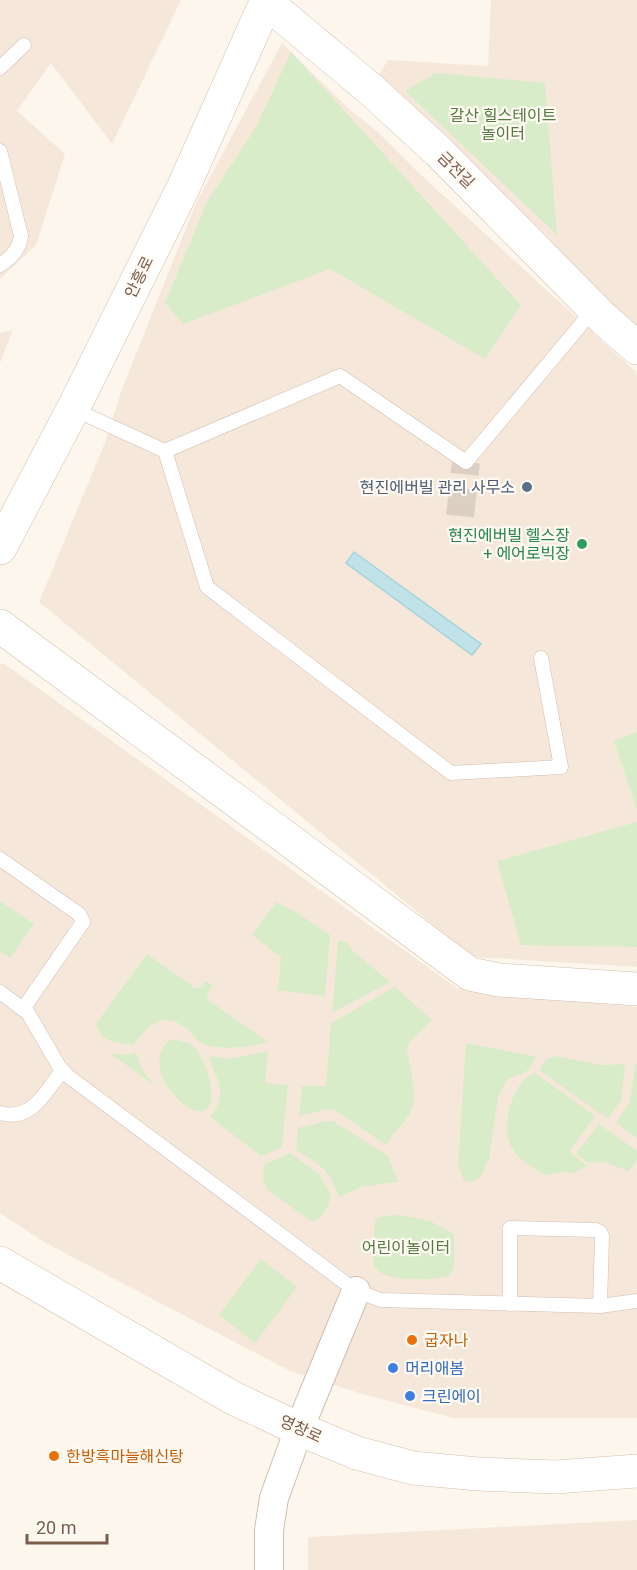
<svg xmlns="http://www.w3.org/2000/svg" width="637" height="1570" font-family="Roboto,'Noto Sans KR',sans-serif">
<style>
.residential{fill:#f5e8da}
.green{fill:#d8ecc9}
.water{fill:#bfe3e8;stroke:#a5d3da;stroke-width:1.5}
.lines{fill:none;stroke-linecap:round;stroke-linejoin:round}
.minor-tunnel{stroke:#dcd0c4;stroke-width:28;stroke-dasharray:28 14;stroke-linecap:butt}
.service-casing{stroke:#d1beb0;stroke-width:15}
.minor-casing{stroke:#d1beb0;stroke-width:30}
.tertiary-casing{stroke:#d1beb0;stroke-width:34}
.secondary-casing{stroke:#d6c0b0;stroke-width:34}
.service{stroke:#fff;stroke-width:14}
.minor{stroke:#fff;stroke-width:28}
.tertiary{stroke:#fff;stroke-width:33}
.secondary{stroke:#fff;stroke-width:33}
.service-dot{fill:#5c6f8a;stroke:#fffaf3;stroke-width:2}
.leisure-dot{fill:#2e9e5b;stroke:#fffaf3;stroke-width:2}
.food-dot{fill:#e8710a;stroke:#fffaf3;stroke-width:2}
.shop-dot{fill:#3f7fe0;stroke:#fffaf3;stroke-width:2}
.labels{text-anchor:middle;dominant-baseline:central;stroke-width:4.5;stroke-linejoin:round;paint-order:stroke}
.park-label{font-size:16px;fill:#537a41;stroke:#fffaf3}
.street-label{font-size:16px;fill:#7a5c4d;stroke:#fffaf3}
.service-label{font-size:16px;fill:#4e5e75;stroke:#fffaf3;text-anchor:end}
.leisure-label{font-size:16px;fill:#27864d;stroke:#fffaf3;text-anchor:end}
.food-label{font-size:16px;fill:#c56008;stroke:#fffaf3;text-anchor:start}
.shop-label{font-size:16px;fill:#366cbe;stroke:#fffaf3;text-anchor:start}
</style>
<rect width="100%" height="100%" fill="#fdf6ec"/>
<!-- residential -->
<g class="residential">
<polygon points="0,0 181,0 112,144 51,63 17,111 65,154 36,245 0,279"/>
<polygon points="491,0 637,0 637,332 379,75 388,60 488,66"/>
<polygon points="282,43 349,109 378,132 420,174 637,373 637,967 476,957 453,941 39,602 106,440 122,389 196,203"/>
<polygon points="13,330 0,363 0,333"/>
<polygon points="3,663 457,988 637,1007 637,1418 453,1418 359,1393 290,1371 44,1242 0,1213 0,664"/>
<polygon points="637,1520 637,1570 308,1570 308,1537"/>
</g>
<!-- green -->
<g class="green">
<polygon points="291,52 521,305 485,359 330,269 183,324 165,303 207,202 256,127"/>
<polygon points="436,73 545,83 557,235 405,91"/>
<polygon points="637,732 637,810 614,741"/>
<polygon points="637,822 637,947 521,945 497,861"/>
<polygon points="0,901 34,924 10,958 0,951"/>
<polygon points="276,902 296,912 330,935 325,996 278,990 281,957 252,935"/>
<polygon points="338,941 346,942 354,952 390,982 332,1013"/>
<path d="M147 954 195 988H199L206 981 213 985 207 994 208 1000 268 1042C252 1047 220 1051 204 1044 197 1041 192 1034 187 1029 163 1010 148 1024 134 1045 118 1043 100 1043 96 1024Z"/>
<path d="M395 987 432 1020 409 1043 407 1050C410 1068 420 1099 409 1115 402 1126 392 1133 386 1145L337 1111 328 1109 299 1116 302 1086H326L331 1023Z"/>
<path d="M170 1040C178 1040 186 1041 193 1046 204 1055 221 1101 205 1110 187 1120 138 1065 170 1040Z"/>
<polygon points="466,1043 537,1057 527,1071 507,1080 498,1097 489,1159 480,1178 470,1182 464,1180 458,1165"/>
<path d="M268 1051 265 1083 288 1085 282 1148 261 1156 210 1117C228 1095 218 1080 208 1056L229 1059Z"/>
<polygon points="136,1052 142,1070 154,1085 111,1054 126,1055"/>
<polygon points="554,1056 601,1065 625,1064 621,1100 608,1119 539,1070 547,1059"/>
<polygon points="637,1064 637,1138 616,1123 630,1102 635,1065"/>
<path d="M535 1073 595 1116 571 1149V1153L587 1166 573 1173 562 1172 545 1175C534 1168 518 1160 512 1148 499 1128 512 1081 535 1073Z"/>
<path d="M326 1121H333L388 1156 398 1182 361 1187 339 1197C329 1169 321 1165 296 1150L298 1128Z"/>
<polygon points="599,1124 637,1151 637,1160 628,1171 604,1162 589,1163 576,1154"/>
<path d="M290 1153 320 1175 331 1196C328 1207 323 1219 312 1222L268 1190C262 1181 262 1174 265 1164Z"/>
<path d="M400 1215 430 1221 454 1234V1268L449 1276C434 1280 379 1284 374 1264 371 1254 375 1233 375 1221L378 1217Z"/>
<polygon points="261,1259 297,1287 255,1343 219,1315"/>
</g>
<!-- water -->
<polygon class="water" points="354,552 481,644 472,655 346,563"/>
<g class="lines">
<!-- minor-tunnel -->
<polyline class="minor-tunnel" points="460,516 466,462"/>
<!-- service casing -->
<g class="service-casing">
<g id="service">
<polyline points="0,68 24,45"/>
<path d="M0 151 21 236C20 249 11 258 0 265"/>
<polyline points="73,409 165,451 340,376 466,462 594,309"/>
<polyline points="165,451 207,587 451,773 561,767 541,658"/>
<polyline points="0,859 79,914 83,922 23,1009"/>
<polyline points="0,992 28,1013 60,1068 68,1076 356,1291 381,1300 600,1306 637,1301"/>
<path d="M0 1113C32 1122 45 1092 62 1071"/>
<polyline points="510,1304 510,1228 596,1230 600,1232 602,1236 600,1306"/>
</g>
</g>
<!-- minor casing -->
<g class="minor-casing">
<polyline id="minor" points="269,1570 269,1530 274,1498 299,1429 356,1291"/>
</g>
<!-- tertiary casing -->
<g class="tertiary-casing">
<g id="tertiary">
<polyline points="266,2 369,88 439,152 604,319 637,348"/>
<polyline points="0,548 73,409 183,188 267,0"/>
<polyline points="0,626 470,974 499,980 637,989"/>
</g>
</g>
<!-- secondary casing -->
<g class="secondary-casing">
<polyline id="secondary" points="0,1263 233,1398 299,1429 357,1453 413,1468 478,1474 556,1477 637,1471"/>
</g>
<!-- service -->
<use href="#service" class="service"/>
<!-- minor -->
<use href="#minor" class="minor"/>
<!-- tertiary -->
<use href="#tertiary" class="tertiary"/>
<!-- secondary -->
<use href="#secondary" class="secondary"/>
</g>
<!-- markers -->
<circle class="service-dot" cx="527" cy="487" r="6"/>
<circle class="leisure-dot" cx="582" cy="544" r="6"/>
<g class="food-dot">
<circle cx="412" cy="1340" r="6"/>
<circle cx="54" cy="1456" r="6"/>
</g>
<g class="shop-dot">
<circle cx="393" cy="1368" r="6"/>
<circle cx="410" cy="1396" r="6"/>
</g>
<g class="labels">
<!-- park labels -->
<g class="park-label">
<text x="503" y="115">갈산 힐스테이트<tspan x="503" dy="18">놀이터</tspan></text>
<text x="406" y="1247">어린이놀이터</text>
</g>
<!-- street labels -->
<g class="street-label">
<text transform="translate(456 170) rotate(45)">금전길</text>
<text transform="translate(139 277) rotate(-64)">안흥로</text>
<text transform="translate(301 1429) rotate(24)">영창로</text>
</g>
<!-- service labels -->
<g class="service-label">
<text x="515" y="487">현진에버빌 관리 사무소</text>
</g>
<!-- leisure labels -->
<g class="leisure-label">
<text x="570" y="535">현진에버빌 헬스장<tspan x="570" dy="18">+ 에어로빅장</tspan></text>
</g>
<!-- food labels -->
<g class="food-label">
<text x="424" y="1340">굽자나</text>
<text x="66" y="1456">한방흑마늘해신탕</text>
</g>
<!-- shop labels -->
<g class="shop-label">
<text x="405" y="1368">머리애봄</text>
<text x="422" y="1396">크린에이</text>
</g>
</g>
<!-- scale -->
<path d="M27 1534v9h80v-9" fill="none" stroke="#7a5c4d" stroke-width="3"/>
<text x="36" y="1534" font-size="18" fill="#7a5c4d" stroke="#fffaf3" stroke-width="4.5" paint-order="stroke">20 m</text>
</svg>
